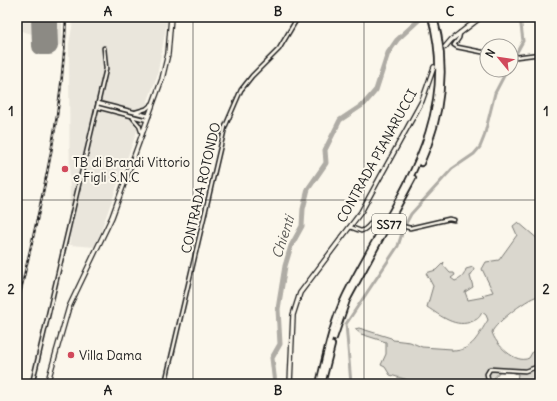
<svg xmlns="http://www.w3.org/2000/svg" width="557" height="401" font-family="Delius,sans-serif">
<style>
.built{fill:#eae6dc}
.green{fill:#dad7ce;stroke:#7b7a75}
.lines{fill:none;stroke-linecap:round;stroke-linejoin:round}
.canal{stroke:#afaca5;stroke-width:3}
.river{stroke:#afaca5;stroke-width:5}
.runway{stroke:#8c8a84;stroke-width:18}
.street-casing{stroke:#1c1c1c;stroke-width:5.5}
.secondary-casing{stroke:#1c1c1c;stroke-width:6}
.highway-casing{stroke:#1c1c1c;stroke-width:8}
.street{stroke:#fbf7ec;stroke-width:2.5}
.secondary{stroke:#fbf7ec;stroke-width:3.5}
.highway{stroke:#fbf7ec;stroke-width:4.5}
.rail-casing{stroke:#1c1c1c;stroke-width:2.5}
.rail{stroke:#fbf7ec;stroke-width:1;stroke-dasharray:3;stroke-linecap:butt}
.street-bridge-casing{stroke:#1c1c1c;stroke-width:5.5;stroke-linecap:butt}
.street-bridge{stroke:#fbf7ec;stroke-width:2.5}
.grid{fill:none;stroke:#1c1c1c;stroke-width:1;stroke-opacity:0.55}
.poi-dot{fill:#d1495b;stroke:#fbf7ec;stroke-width:1.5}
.labels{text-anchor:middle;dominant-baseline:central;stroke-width:4;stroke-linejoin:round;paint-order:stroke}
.shield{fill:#fbf7ec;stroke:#5f5e5a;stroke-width:1}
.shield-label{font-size:12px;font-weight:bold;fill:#1c1c1c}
.street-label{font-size:13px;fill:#1c1c1c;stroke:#fbf7ec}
.poi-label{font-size:13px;fill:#1c1c1c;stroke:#fbf7ec;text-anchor:start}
.water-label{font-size:14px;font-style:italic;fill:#575653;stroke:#fbf7ec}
.neatline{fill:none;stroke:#1c1c1c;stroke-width:1.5}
.grid-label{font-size:13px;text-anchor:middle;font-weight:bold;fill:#1c1c1c}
</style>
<rect width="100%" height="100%" fill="#fbf7ec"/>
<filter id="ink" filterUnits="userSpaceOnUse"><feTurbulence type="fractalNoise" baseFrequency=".025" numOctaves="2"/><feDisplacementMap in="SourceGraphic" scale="8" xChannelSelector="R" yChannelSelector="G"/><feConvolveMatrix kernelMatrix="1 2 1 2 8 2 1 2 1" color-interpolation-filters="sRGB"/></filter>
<g filter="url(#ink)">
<!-- built -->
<g class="built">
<polygon points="17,17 62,17 62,45 36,48 36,35 17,30"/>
<polygon points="74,17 168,17 157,76 95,247 70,245 69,44"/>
</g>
<!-- green -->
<path class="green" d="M518 222 540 241V296C531 295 495 323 492 332 495 344 516 365 529 358L533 351 540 349V359L538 366 540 365V381L535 379 530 384H515L517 381 518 374 501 370 494 378 493 384H423L390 375 385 367 381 365 386 354V342L361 334 355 329 359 328 391 338 393 340 410 342 422 347 452 349V351C473 351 478 335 488 320L486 315 482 312C480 317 478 319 473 321 456 329 441 316 427 307L433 286 426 273 436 270 444 262 443 265 450 273H454L455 275 451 278 455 281C462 278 464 276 466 269L473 267 474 270 470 276 473 287 465 292 468 300 484 297 482 295 493 292 482 269 486 262 499 260 517 235 513 226Z"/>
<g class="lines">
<!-- canal -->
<g class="canal">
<polyline points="511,63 523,41 520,17"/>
<polyline points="351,384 346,324 398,246 404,227 411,214 452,169 474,154 480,147 484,137 495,93 507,70"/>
</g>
<!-- river -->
<polyline class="river" points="275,384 272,358 280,344 278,309 285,266 291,246 302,226 303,209 308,189 326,163 325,150 340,120 364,104 376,90 388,53 397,40 422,17"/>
<!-- runway -->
<polyline class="runway" points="40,17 41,46 49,46 48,17"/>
<!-- street casing -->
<g class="street-casing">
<g id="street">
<polyline points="460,33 459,38 454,45 457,47 487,53"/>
<polyline points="511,55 516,57 540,54"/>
<polyline points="98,103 149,116"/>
<polyline points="97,107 147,120"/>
<polyline points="136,112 146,109 152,104"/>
<polyline points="133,118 139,125 142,134"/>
<polyline points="393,224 410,228 449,219 454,220"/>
<path d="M350 227 361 231C369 229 370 221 378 217L382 218"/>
<polyline points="32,384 106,69 104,48"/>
<polyline points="165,384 225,127 241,90 252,76 279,49 298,17"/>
<polyline points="489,384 487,374 490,369 525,371 537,367 540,359"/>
</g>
</g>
<!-- secondary casing -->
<g class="secondary-casing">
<g id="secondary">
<polyline points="445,47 451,40 481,17"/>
<polyline points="47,384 69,307 112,217 162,79 168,54 171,17"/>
<polyline points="290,384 293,315 300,293 361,212 422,101 434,67"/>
</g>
</g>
<!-- highway casing -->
<g class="highway-casing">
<g id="highway">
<path d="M421 163C442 117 448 66 434 17"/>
<polyline points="334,338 347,300 413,178"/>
<path d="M319 384C326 355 332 324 345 297 390 204 462 128 431 17"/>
<polyline points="322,384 332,345"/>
</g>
</g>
<!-- street -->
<use href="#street" class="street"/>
<!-- secondary -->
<use href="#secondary" class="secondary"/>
<!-- highway -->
<use href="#highway" class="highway"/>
<!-- rail casing -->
<g class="rail-casing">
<path id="rail" d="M17 306C40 208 63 119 66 17"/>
</g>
<!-- rail -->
<use href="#rail" class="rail"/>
<!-- street-bridge casing -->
<g class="street-bridge-casing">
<polyline id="street-bridge" points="382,218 393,224"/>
</g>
<!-- street-bridge -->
<use href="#street-bridge" class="street-bridge"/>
</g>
</g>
<!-- grid -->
<path class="grid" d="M193 17V384M364 17V384M17 200H540"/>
<!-- markers -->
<g class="poi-dot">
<circle cx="65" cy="169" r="4"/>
<circle cx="71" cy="355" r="4"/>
</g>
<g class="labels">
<!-- shield labels -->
<rect class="shield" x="372" y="214" width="34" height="20" rx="3"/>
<g class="shield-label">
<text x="389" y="224">SS77</text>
</g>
<!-- street labels -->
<g class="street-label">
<text transform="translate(377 156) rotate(-61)">CONTRADA PIANARUCCI</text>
<text transform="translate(201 188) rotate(-77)">CONTRADA ROTONDO</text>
</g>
<!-- poi labels -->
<g class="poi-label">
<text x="73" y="162">TB di Brandi Vittorio<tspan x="73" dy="15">e Figli S.N.C</tspan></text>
<text x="79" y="355">Villa Dama</text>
</g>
<!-- water labels -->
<g class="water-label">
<text transform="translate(283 237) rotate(-72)">Chienti</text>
</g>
</g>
<!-- margin -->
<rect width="557" height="401" fill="none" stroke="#fbf7ec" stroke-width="44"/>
<!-- north arrow -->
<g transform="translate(499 58) rotate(299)"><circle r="19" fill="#fbf7ec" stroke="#a29f99"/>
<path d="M0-3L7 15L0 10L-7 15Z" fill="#d1495b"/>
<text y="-6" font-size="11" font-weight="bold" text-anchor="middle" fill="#1c1c1c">N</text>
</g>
<rect x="22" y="22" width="513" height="357" class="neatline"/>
<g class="grid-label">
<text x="108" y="16">A</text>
<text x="278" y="16">B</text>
<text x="450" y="16">C</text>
<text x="11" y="116">1</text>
<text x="546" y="116">1</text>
<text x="11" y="294">2</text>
<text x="546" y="294">2</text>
<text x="108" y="395">A</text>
<text x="278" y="395">B</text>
<text x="450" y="395">C</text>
</g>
</svg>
